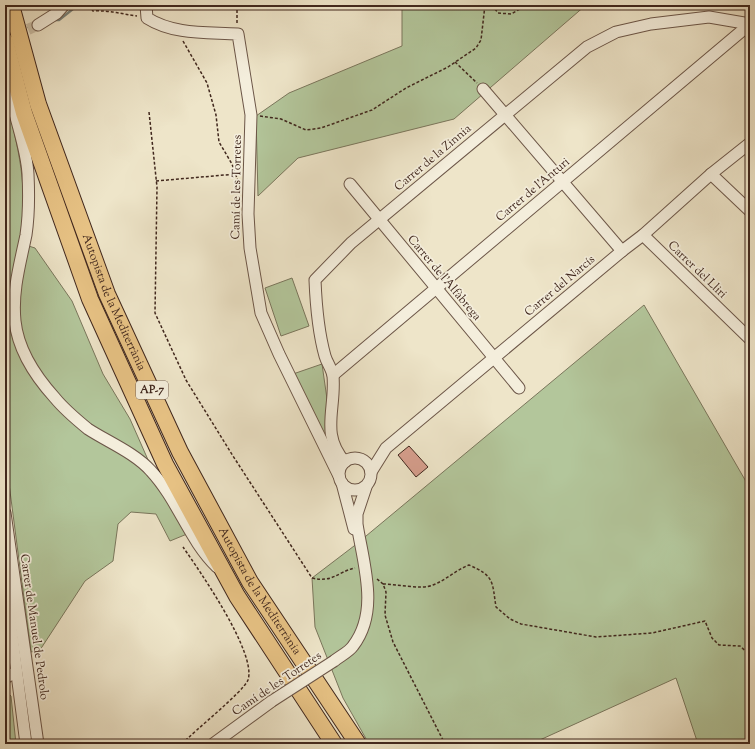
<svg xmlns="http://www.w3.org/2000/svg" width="755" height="749" font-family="'Sorts Mill Goudy',serif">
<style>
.green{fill:#b3c69b;stroke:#7a765c}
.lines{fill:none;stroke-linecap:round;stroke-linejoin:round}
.stream{stroke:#76827c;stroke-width:2.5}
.building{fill:#d79f8e;stroke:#40271d}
.minor-tunnel{stroke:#cbbfa7;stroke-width:11;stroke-dasharray:11 5.5;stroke-linecap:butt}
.minor-casing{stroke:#6c5648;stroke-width:13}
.highway-casing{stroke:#40271d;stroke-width:18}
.path{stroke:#40271d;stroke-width:1.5;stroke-dasharray:3 2;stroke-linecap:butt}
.minor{stroke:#f4eedc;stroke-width:11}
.highway{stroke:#e7c284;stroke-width:16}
.minor-bridge-casing{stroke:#6c5648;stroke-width:13;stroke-linecap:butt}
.minor-bridge{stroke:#f4eedc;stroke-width:11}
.labels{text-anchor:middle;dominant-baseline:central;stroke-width:3.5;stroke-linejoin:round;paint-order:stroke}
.shield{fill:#f4eedc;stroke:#766356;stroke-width:1}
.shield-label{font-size:11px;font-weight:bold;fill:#40271d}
.street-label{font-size:12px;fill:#40271d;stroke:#f4eedc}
</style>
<rect width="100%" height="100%" fill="#eee5c9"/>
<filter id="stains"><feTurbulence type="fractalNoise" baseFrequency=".005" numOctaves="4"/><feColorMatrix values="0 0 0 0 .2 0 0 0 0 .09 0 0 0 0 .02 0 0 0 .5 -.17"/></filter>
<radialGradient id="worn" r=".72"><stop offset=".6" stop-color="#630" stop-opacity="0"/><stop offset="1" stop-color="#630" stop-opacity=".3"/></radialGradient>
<!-- green -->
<g class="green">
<polygon points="402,5 586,5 454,119 298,158 258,196 256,116 289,93 402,46"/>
<path d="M5 96C18 146 30 191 19 243L35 248 72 301 103 374 130 419 164 496 187 534 170 541 156 514 131 512 118 524 113 561 85 581 40 650 31 652 5 453Z"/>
<polygon points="292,278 309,326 281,336 265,288"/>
<polygon points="644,305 748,485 750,486 750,744 698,744 676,678 531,744 369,744 343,698 315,627 312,578 354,546"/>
<polygon points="322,364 332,434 318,434 293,374"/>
<polygon points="5,690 11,696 16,744 5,744"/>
</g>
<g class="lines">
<!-- stream -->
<g class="stream">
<polyline points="54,20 59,20 78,5"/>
<polyline points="28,27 36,25"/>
</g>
</g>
<!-- building -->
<polygon class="building" points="409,446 428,467 416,477 398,455"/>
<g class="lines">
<!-- minor-tunnel -->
<polyline class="minor-tunnel" points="13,36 38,25"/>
<!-- minor casing -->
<g class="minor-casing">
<g id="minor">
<path d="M146 5 147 18C174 35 207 32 238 34L251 115 248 214 250 248 261 313 279 354 339 476"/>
<polyline points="38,25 57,13 64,5"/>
<path d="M9 71C8 106 26 139 28 174 29 194 29 215 26 235 20 264 12 291 15 321 18 350 36 377 55 398 64 409 77 420 88 429 108 442 135 453 151 471 178 500 189 540 217 567"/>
<polyline points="483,89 622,251"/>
<polyline points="711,174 750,211"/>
<polyline points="350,184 519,388"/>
<polyline points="643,235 750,339"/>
<polyline points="333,375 750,24"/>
<circle cx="355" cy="474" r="16"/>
<path d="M345 462C320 434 336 409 333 376 332 369 327 363 325 356 318 331 316 305 315 280L351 243 587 47 616 32 651 24 709 17 750 24"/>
<polyline points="371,472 386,448 622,251 643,235 711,174 750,143"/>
<polyline points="342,483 354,529"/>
<polyline points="5,513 38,744"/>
<polyline points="5,581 26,744"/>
<path d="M334 661C340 656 349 652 353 646 380 611 363 563 357 524V514L366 487"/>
<polyline points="5,678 16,672"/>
<polyline points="213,744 272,701"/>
</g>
</g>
<!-- highway casing -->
<g class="highway-casing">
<g id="highway">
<path id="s1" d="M11 5 38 104 107 294 180 452 250 582 358 744"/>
<polyline points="5,41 24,113 90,299 165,464 237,596 334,744"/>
</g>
</g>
<!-- path -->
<g class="path">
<path d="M89 5 93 11C110 10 121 14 137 16"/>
<polyline points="237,5 237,25"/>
<polyline points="492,5 498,13 511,14 527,5"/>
<polyline points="183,41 207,83 216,115 219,142 232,164 239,184"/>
<polyline points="455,62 477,83"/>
<path d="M149 112 157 187 155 313 186 380 233 456 312 578C333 583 337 572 355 568"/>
<polyline points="260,116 281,119 306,130 321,128 372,110 406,88 448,67 476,48 481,40 485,5"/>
<polyline points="156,181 236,174"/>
<polyline points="377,579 383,584 386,592 385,615 393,642 445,744"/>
<path d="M383 584C397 584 421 590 433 585 446 580 456 570 469 565 495 576 492 582 496 607L510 619 521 624 596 637 652 633 705 621 712 638 719 645 740 646 750 655"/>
<path d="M182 744C194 731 243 692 248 680 257 653 199 570 183 547"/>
</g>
<!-- minor -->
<use href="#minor" class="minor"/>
<!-- highway -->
<use href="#highway" class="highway"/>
<!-- minor-bridge casing -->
<g class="minor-bridge-casing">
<polyline id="minor-bridge" points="272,701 334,661"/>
</g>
<!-- minor-bridge -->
<use href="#minor-bridge" class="minor-bridge"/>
</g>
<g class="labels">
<!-- shield labels -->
<rect class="shield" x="136" y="381" width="32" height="18" rx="3"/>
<g class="shield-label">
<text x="152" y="390">AP-7</text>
</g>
<!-- street labels -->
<g class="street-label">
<text transform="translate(433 158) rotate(-40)">Carrer de la Zinnia</text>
<text transform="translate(237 187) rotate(-89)">Camí de les Torretes</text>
<text transform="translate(533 190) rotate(-40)">Carrer de l'Anturi</text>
<text transform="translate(697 270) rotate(44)">Carrer del Lliri</text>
<text transform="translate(444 278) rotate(50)">Carrer de l'Alfàbrega</text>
<text transform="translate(560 286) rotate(-40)">Carrer del Narcís</text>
<text stroke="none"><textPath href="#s1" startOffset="315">Autopista de la Mediterrània</textPath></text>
<text stroke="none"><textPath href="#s1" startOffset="639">Autopista de la Mediterrània</textPath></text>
<text transform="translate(34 627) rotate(82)">Carrer de Manuel de Pedrolo</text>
<text transform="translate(277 684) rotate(-34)">Camí de les Torretes</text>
</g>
</g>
<!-- margin -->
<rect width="755" height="749" fill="none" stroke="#eee5c9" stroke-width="20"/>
<rect x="6" y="6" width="743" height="737" fill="none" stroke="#40271d" stroke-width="2"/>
<rect x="10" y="10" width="735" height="729" fill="none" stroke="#40271d"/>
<rect width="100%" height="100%" filter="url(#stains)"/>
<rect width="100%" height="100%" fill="url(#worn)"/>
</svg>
